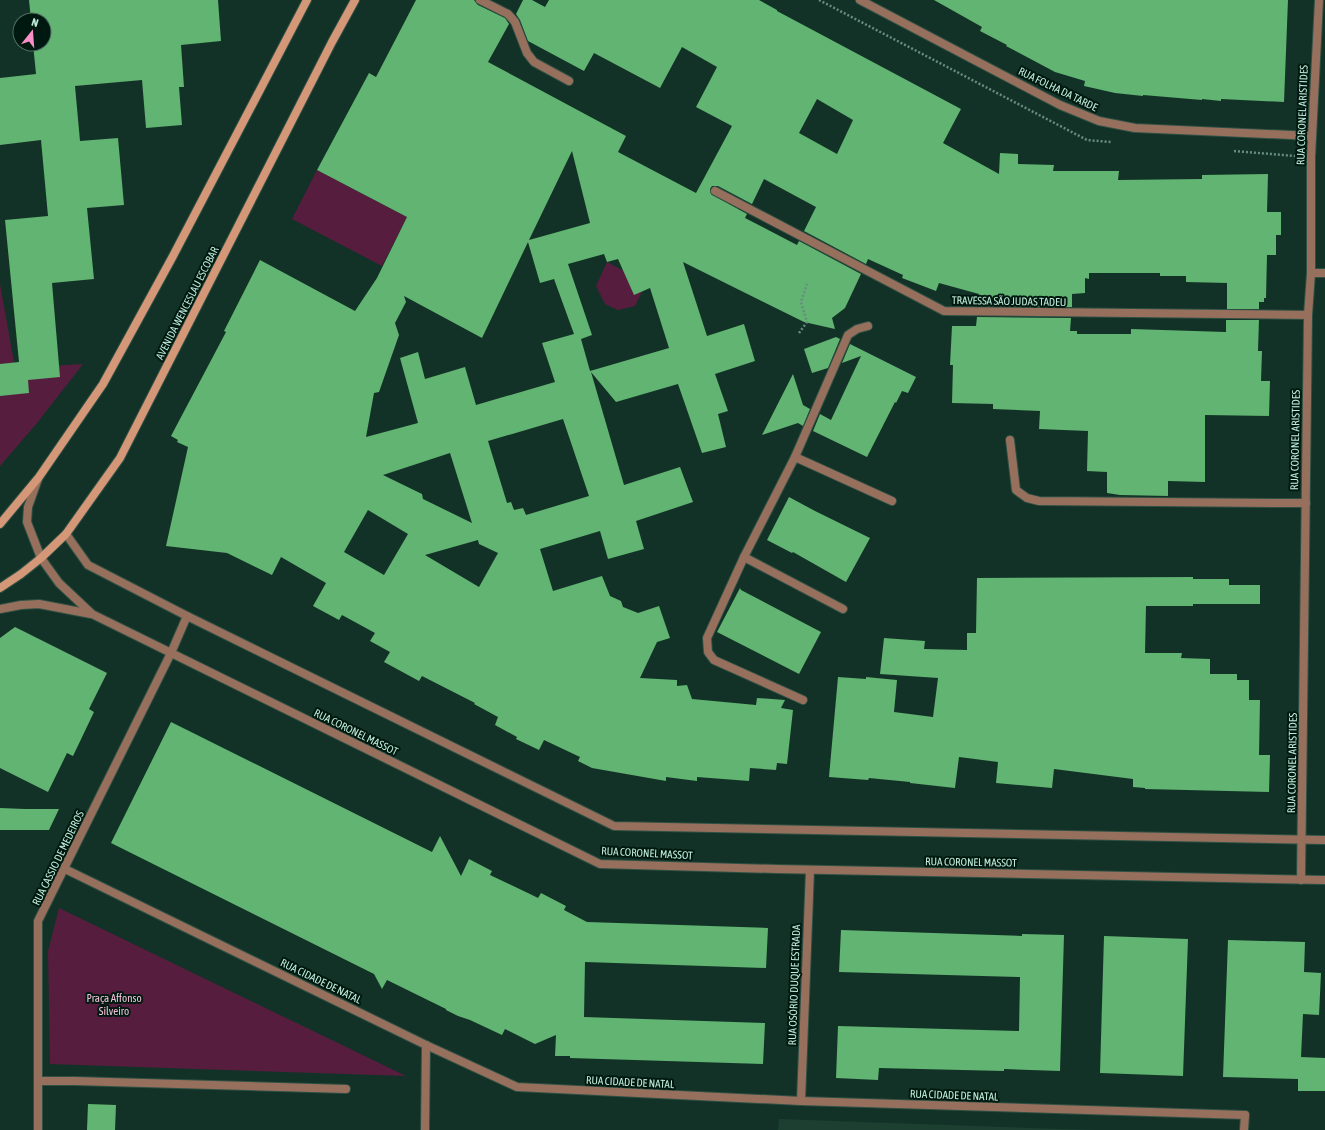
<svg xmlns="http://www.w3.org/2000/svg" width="1325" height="1130" font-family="'Asap Condensed',sans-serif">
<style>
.built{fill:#1c3f32}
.green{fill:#571d3e}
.building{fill:#61b471;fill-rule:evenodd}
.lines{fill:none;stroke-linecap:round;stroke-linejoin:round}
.service-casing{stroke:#2f5044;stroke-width:10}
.minor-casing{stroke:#2f5044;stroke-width:10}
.tertiary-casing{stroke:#2f5044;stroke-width:10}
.secondary-casing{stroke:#2f5044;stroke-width:10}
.path{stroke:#678d7e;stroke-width:2.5;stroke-dasharray:2 2;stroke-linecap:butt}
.service{stroke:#97705d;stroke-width:8}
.minor{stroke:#97705d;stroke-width:8}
.tertiary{stroke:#97705d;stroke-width:8}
.secondary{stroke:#d49777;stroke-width:8}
.labels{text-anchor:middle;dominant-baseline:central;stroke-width:4;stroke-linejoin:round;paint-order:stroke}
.street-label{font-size:11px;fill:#c0eddb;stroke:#001910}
.park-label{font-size:11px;fill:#f4c3da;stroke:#001910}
</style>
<rect width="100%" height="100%" fill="#133227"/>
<!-- built -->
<polygon class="built" points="779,1119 1059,1129 1101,1130 778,1130"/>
<!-- green -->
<g class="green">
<polygon points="317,170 407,217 382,266 292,219"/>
<polygon points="607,262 646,283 635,306 618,310 605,304 596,286"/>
<polygon points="0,284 15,368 83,364 37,423 0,466"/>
<polygon points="59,908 406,1076 50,1064 48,951"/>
</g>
<!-- building -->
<g class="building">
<polygon points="29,0 218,0 221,41 181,45 184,87 179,87 182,125 146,128 142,80 75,86 80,141 118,138 124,205 87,208 94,279 52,283 60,377 28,380 29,393 0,396 0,364 19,362 5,220 48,216 41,140 0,145 0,78 36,74 33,44 44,44 44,20 31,20"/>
<path d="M416 0H474L478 5 505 18 509 24 488 62 626 136 618 152 696 193 732 126 696 107 717 67 682 47 660 88 594 53 584 71 528 41 520 20 516 14 523 0H532L545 7 549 0H759L777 10V11L961 109 943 143 999 174 1000 153 1018 154V164L1054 165 1053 171H1119L1118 180 1202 179V175L1268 174 1267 212H1281V235H1276V255H1267L1266 298H1264V302H1259V309H1227V283L1186 282V276H1160V273H1089V279L1085 278V293L1072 294V307L978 306 979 294 939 283 936 291 902 278 903 275 868 259 866 264 804 231 816 207 764 179 752 204 718 186H712L710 189 711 194 747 214 745 218 797 245 799 241 861 274 845 308 832 318 835 329 804 322 683 262 707 336 744 324 755 361 715 374 728 411 718 414 726 447 702 453 678 384 616 402 591 372 624 485 680 467 693 502 636 521 644 549 608 559 600 531 540 549 553 591 602 576 610 596 621 601 623 607 638 613 659 606 670 638 657 642 640 678 677 680V686L687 685 692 699 756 705 757 698 785 700 781 708 793 710 787 764 777 763 776 770 750 768 749 781 697 777V781L666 777V781L592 768 578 761 580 757 544 740 539 750 516 739 517 737 495 725 498 717 474 704 475 703 422 676 419 681 384 662 390 652 370 641 375 633 342 615 339 620 313 606 326 583 281 557 272 575 227 553 166 546 188 447 177 442 178 440 171 436 226 332 224 331 260 260 355 311 377 278 407 217 317 170 369 73 376 77ZM817 99 853 120 837 154 799 133ZM572 151 590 223 529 240ZM528 242 540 283 554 279 574 334 542 343 555 382 476 405 465 367 425 379 418 352 400 358 418 423 366 437 374 393 379 392 399 335 395 323 406 302 404 296 482 338ZM604 254 607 262 618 259 634 295 650 288 669 348 590 371 581 339 592 335 568 264ZM563 419 589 496 526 515 523 508 514 510 511 502 507 503 488 441ZM450 453 472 523 423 499 422 494 383 475ZM368 510 408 534 384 575 344 552ZM478 540 479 544 498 553 479 587 425 555Z"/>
<polygon points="934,0 1288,0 1284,102 1221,99 1221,101 1202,99 1202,100 1143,95 1143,96 1115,93 1084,86 1085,81 1055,72 1006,46 1007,45 980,31 982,27"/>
<polygon points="977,317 1071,318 1070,331 1077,331 1077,334 1131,334 1131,329 1226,332 1226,320 1259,320 1258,351 1262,351 1261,381 1270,381 1269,416 1205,415 1205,482 1168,481 1168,496 1120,495 1107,493 1107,472 1087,471 1088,431 1039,429 1040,411 993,409 993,404 952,403 953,365 950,365 952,326 976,326"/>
<polygon points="836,337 840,339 828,368 812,373 804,349"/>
<polygon points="850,344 916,377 908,393 902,391 896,403 895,402 867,457 813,431 820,414 831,420 861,356 842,363"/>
<polygon points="793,374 803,405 810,409 803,426 798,423 762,435"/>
<polygon points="789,497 815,511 870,538 846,582 793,552 792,553 767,540"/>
<polygon points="1193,577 1193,579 1229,579 1229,585 1260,585 1260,604 1193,604 1193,606 1146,606 1145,653 1182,653 1181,658 1210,659 1210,674 1237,674 1237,680 1249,680 1249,700 1260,700 1259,755 1270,755 1269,792 1145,789 1145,788 1133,787 1133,779 1054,769 1052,788 996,783 998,762 959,757 955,788 910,783 910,782 869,778 868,780 829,777 838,677 866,679 866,677 897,680 894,712 933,717 938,678 880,674 884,638 925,641 924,649 967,650 967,633 976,633 977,578"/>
<polygon points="740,588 741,590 821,632 799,674 717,632"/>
<polygon points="15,627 107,673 89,709 94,712 73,756 67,753 48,792 0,768 0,638"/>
<polygon points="171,722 432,852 440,836 461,876 469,859 492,871 490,875 530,894 538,898 541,893 566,906 564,910 587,922 768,928 766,968 585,962 584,1017 765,1023 763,1064 570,1058 570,1056 555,1056 556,1035 535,1044 505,1029 502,1035 470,1020 458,1016 446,1010 446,1009 387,980 382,989 374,974 111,843"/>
<polygon points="0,808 25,809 59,809 49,830 0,830"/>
<polygon points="841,930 1022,936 1022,934 1064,935 1060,1071 1004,1069 1004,1071 879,1068 878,1080 836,1078 838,1026 1019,1031 1020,977 839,972"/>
<polygon points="1104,936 1188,939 1183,1076 1100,1073"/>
<polygon points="1228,940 1305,942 1304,972 1321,973 1319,1015 1303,1014 1301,1057 1325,1058 1325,1091 1298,1091 1298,1079 1223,1077"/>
<polygon points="88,1104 116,1105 115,1130 87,1130"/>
</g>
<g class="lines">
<!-- service casing -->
<g class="service-casing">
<g id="service">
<polyline points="1010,440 1016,490 1027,498 1039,501 1278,503 1306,503"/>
<polyline points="795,457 892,501"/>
<polyline points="744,557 843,609"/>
<polyline points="803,700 714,660 708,652 707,638 744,557 795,457 848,335 857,329 868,326"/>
<polyline points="38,1081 75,1081 346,1089"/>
<polyline points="425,1130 426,1045"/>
<polyline points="1244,1130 1245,1115"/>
</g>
</g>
<!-- minor casing -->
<g class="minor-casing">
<g id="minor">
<polyline points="480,0 508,14 515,22 527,53 534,62 569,81"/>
<polyline points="860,0 1060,105 1099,121 1135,128 1312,136"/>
<polyline points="715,191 944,311 1308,315"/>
<polyline points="1311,273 1325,273"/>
<polyline points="65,869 426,1045 517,1087 801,1101 1245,1115"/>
<polyline points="1301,880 1308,315 1311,273 1311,157 1319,0"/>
<polyline points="801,1101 810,870"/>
</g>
</g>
<!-- tertiary casing -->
<g class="tertiary-casing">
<g id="tertiary">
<polyline points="38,479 28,507 27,522 41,558 59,583 92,614 600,864 777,869 1325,880"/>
<polyline points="66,534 88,565 187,616 614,826 1325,840"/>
<polyline points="0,609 21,605 39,604 91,614"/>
<polyline points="38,1130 38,921 171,653 187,616"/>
</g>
</g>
<!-- secondary casing -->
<g class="secondary-casing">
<g id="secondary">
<polyline points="0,524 39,477 103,384 173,256 307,0"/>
<polyline points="0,588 21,574 41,558 66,534 120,458 332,42 355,0"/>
</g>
</g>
<!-- path -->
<g class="path">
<polyline points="819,0 1087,140 1111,142"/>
<polyline points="1234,151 1295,156"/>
<polyline points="799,333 807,322 801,302 807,284"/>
</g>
<!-- service -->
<use href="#service" class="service"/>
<!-- minor -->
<use href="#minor" class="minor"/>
<!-- tertiary -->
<use href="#tertiary" class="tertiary"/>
<!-- secondary -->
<use href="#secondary" class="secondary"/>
</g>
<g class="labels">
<!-- street labels -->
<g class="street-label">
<text transform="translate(1058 89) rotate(26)">RUA FOLHA DA TARDE</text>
<text transform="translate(1302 115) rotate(-88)">RUA CORONEL ARISTIDES</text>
<text transform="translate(1009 301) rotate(1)">TRAVESSA SÃO JUDAS TADEU</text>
<text transform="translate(187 303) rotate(-63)">AVENIDA WENCESLAU ESCOBAR</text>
<text transform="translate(1295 440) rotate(-89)">RUA CORONEL ARISTIDES</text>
<text transform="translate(356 732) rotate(26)">RUA CORONEL MASSOT</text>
<text transform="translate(1292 763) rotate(-89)">RUA CORONEL ARISTIDES</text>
<text transform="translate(647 853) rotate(3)">RUA CORONEL MASSOT</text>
<text transform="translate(58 858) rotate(-64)">RUA CASSIO DE MEDEIROS</text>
<text transform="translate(971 862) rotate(1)">RUA CORONEL MASSOT</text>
<text transform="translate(321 981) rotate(26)">RUA CIDADE DE NATAL</text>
<text transform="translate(794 985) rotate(-88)">RUA OSÓRIO DUQUE ESTRADA</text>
<text transform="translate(630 1082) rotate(3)">RUA CIDADE DE NATAL</text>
<text transform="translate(954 1095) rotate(2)">RUA CIDADE DE NATAL</text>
</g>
<!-- park labels -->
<g class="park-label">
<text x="114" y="998">Praça Affonso<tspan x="114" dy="13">Silveiro</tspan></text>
</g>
</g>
<!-- north arrow -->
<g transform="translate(32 32) rotate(17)"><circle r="19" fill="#001910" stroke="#4d6e61"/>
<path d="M0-3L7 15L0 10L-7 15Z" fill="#fa8fc7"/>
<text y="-6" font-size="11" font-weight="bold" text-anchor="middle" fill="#c0eddb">N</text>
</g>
</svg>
